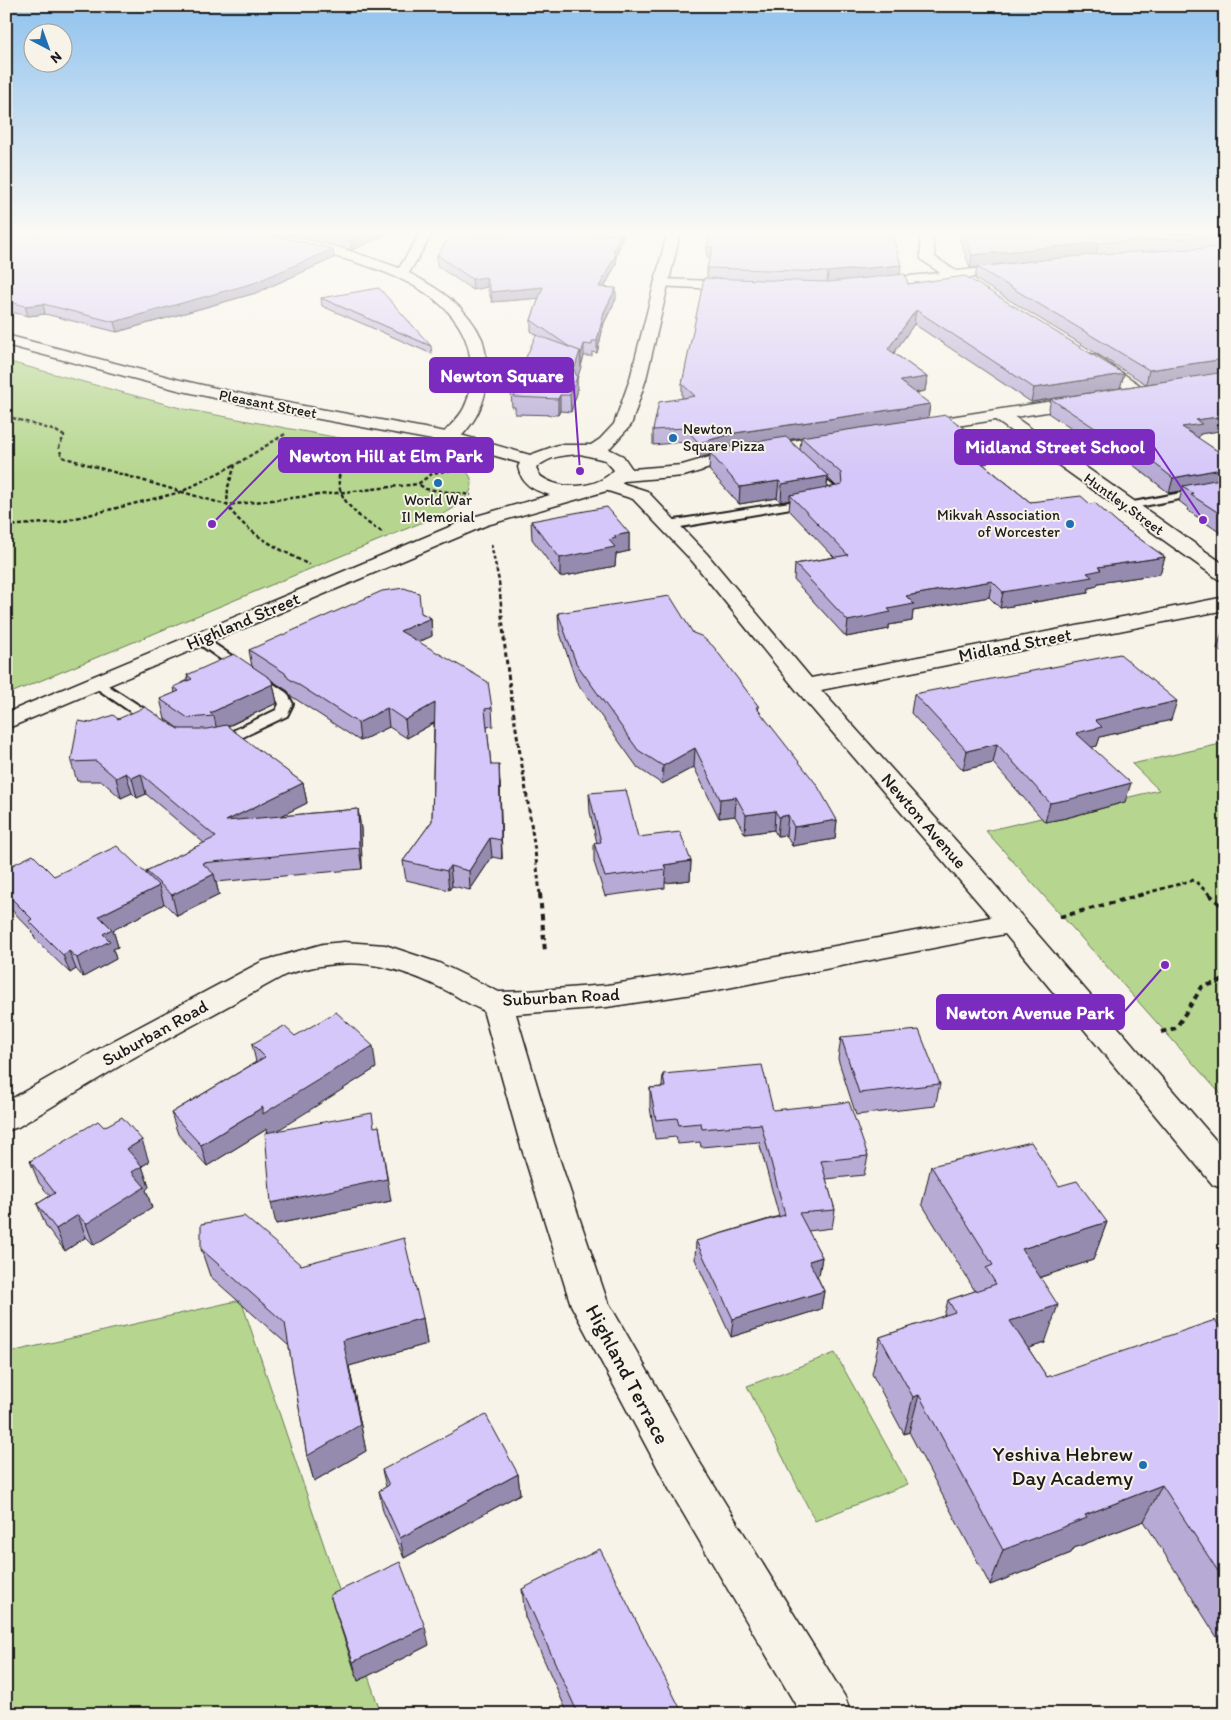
<svg xmlns="http://www.w3.org/2000/svg" width="1231" height="1720" font-family="Itim,sans-serif">
<style>
.green{fill:#b6d68f;stroke:#697956}
.lines{fill:none;stroke-linecap:round;stroke-linejoin:round}
.lane-casing{stroke:#1c1c1c;stroke-width:4}
.street-casing{stroke:#1c1c1c;stroke-width:3}
.secondary-casing{stroke:#1c1c1c;stroke-width:3}
.path-far2{stroke:#1c1c1c;stroke-width:2.5;stroke-dasharray:4 2.5;stroke-linecap:butt}
.path-far1{stroke:#1c1c1c;stroke-width:3;stroke-dasharray:4.5 3;stroke-linecap:butt}
.path{stroke:#1c1c1c;stroke-width:4;stroke-dasharray:5.5 4.5;stroke-linecap:butt}
.lane{fill:#f7f3e8;fill-rule:evenodd}
.street{fill:#f7f3e8;fill-rule:evenodd}
.secondary{fill:#f7f3e8;fill-rule:evenodd}
.wall{fill:#b7abd6;stroke:#1c1c1c;fill-rule:evenodd}
.shaded-wall{fill:#958bae;stroke:#1c1c1c}
.building{fill:#d5c7f9;stroke:#1c1c1c}
.poi-dot{fill:#1f6fb2;stroke:#f7f3e8;stroke-width:2}
.labels{text-anchor:middle;dominant-baseline:central;stroke-width:4;stroke-linejoin:round;paint-order:stroke}
.far-street-label{font-size:15px;fill:#1c1c1c;stroke:#f7f3e8}
.far-poi-label{font-size:15px;fill:#1c1c1c;stroke:#f7f3e8;text-anchor:start}
.street-label{font-size:18px;fill:#1c1c1c;stroke:#f7f3e8}
.near-street-label{font-size:21px;fill:#1c1c1c;stroke:#f7f3e8}
.near-poi-label{font-size:21px;fill:#1c1c1c;stroke:#f7f3e8;text-anchor:end}
.leader{fill:none;stroke:#7b2cbf;stroke-width:2}
.callout-dot{fill:#7b2cbf;stroke:#f7f3e8;stroke-width:2}
.callout{fill:#7b2cbf;stroke:#7b2cbf;stroke-width:2}
.callout-label{font-size:19px;text-anchor:middle;font-weight:bold;fill:#fff}
</style>
<rect width="100%" height="100%" fill="#f7f3e8"/>
<filter id="ink" filterUnits="userSpaceOnUse"><feTurbulence type="fractalNoise" baseFrequency=".02" numOctaves="2"/><feDisplacementMap in="SourceGraphic" scale="10" xChannelSelector="R" yChannelSelector="G"/><feConvolveMatrix kernelMatrix="1 2 1 2 8 2 1 2 1" color-interpolation-filters="sRGB"/></filter>
<g filter="url(#ink)">
<!-- green -->
<g class="green">
<path d="M6 361 184 409 441 457C479 470 483 492 447 512L6 695Z"/>
<polygon points="1225,743 1225,1099 986,831 1159,790 1132,764"/>
<polygon points="241,1300 381,1714 6,1714 6,1353"/>
<polygon points="835,1353 908,1484 815,1521 747,1386"/>
</g>
<g class="lines">
<!-- lane casing -->
<g class="lane-casing">
<g id="lane">
<polygon points="811,468 838,490 838,500 669,529 663,525 669,521 828,496 828,493 806,471"/>
<polygon points="1202,489 1206,490 1206,494 1128,509 1122,506 1128,503"/>
<polygon points="201,635 287,693 293,704 287,716 224,746 214,746 212,743 214,740 276,710 279,704 276,698 196,642 194,639"/>
<polygon points="98,679 160,719 162,722 160,725 150,725 93,686 91,683 93,680"/>
</g>
</g>
<!-- street casing -->
<g class="street-casing">
<g id="street">
<path d="M250 234C301 233 352 251 399 268L420 234H432L409 273C438 288 468 307 482 339 484 344 485 351 486 357 490 386 484 410 465 432 458 440 453 444 443 442L440 438C447 427 458 420 464 408 472 392 472 374 470 356 457 271 320 254 252 237Z"/>
<polygon points="920,234 932,234 935,257 956,271 1014,265 1021,269 1014,273 965,278 958,282 951,280 865,287 863,284 870,280 940,273 921,259"/>
<polygon points="661,279 740,282 747,286 740,290 656,286 654,283 656,280"/>
<polygon points="1091,354 1097,356 1150,392 1148,396 1136,396 1085,362 1083,359 1085,356"/>
<polygon points="1000,410 1006,411 1225,565 1225,581 1218,579 994,419 991,415 994,411"/>
<path d="M609 479 647 491 707 554 811 678 1225 597V610L821 690 974 861 1225 1151V1189L1213 1185 1005 934 712 991 607 1007 516 1014 554 1143 607 1300 699 1461 845 1697 851 1714H801L669 1489 571 1305 520 1143 483 1010C469 1005 456 995 443 989 386 961 345 955 285 975L133 1058 18 1127 6 1131V1102L111 1042 263 961 323 944 344 942 385 945 439 963 499 992 528 991 607 985 712 969 991 917 797 691 693 562 633 499 602 489 600 485 602 481Z"/>
</g>
</g>
<!-- secondary casing -->
<g class="secondary-casing">
<g id="secondary">
<path d="M667 234H680L646 379 631 425 609 449 623 456 632 469 682 465 734 450 838 434 844 435 847 439 844 443 736 460 684 476 624 481 610 490 487 525 6 729V713L473 517 550 495C533 490 522 485 518 467L520 463 454 444 260 408 178 390 6 345V335L180 380 260 398 457 434 530 455 558 445H591L600 439 614 424 630 379ZM580 454 605 460 614 470C597 490 558 491 539 475L536 468C549 456 564 455 580 454Z"/>
<polygon points="1085,396 1091,397 1093,401 1091,405 918,432 912,431 909,427 912,423 918,422"/>
</g>
</g>
<!-- path-far2 -->
<g class="path-far2">
<path d="M6 416 56 431 64 436 59 447 62 457 227 505C247 535 279 548 309 565"/>
<polyline points="285,434 235,465 228,487 227,505 418,484"/>
<path d="M366 448C359 453 349 457 344 464 325 493 362 521 384 533"/>
<polyline points="464,468 433,473 418,484 426,489 471,495"/>
<polyline points="6,526 60,522 181,492 236,464"/>
<polyline points="491,544 499,581 502,617"/>
</g>
<!-- path-far1 -->
<g class="path-far1">
<path d="M502 615C509 709 531 801 540 895"/>
<polyline points="1139,895 1194,880 1210,895"/>
</g>
<!-- path -->
<g class="path">
<polyline points="540,894 545,952"/>
<polyline points="1209,894 1225,909"/>
<polyline points="1060,917 1144,894"/>
<polyline points="1161,1032 1176,1028 1202,987 1225,980"/>
</g>
<!-- lane -->
<use href="#lane" class="lane"/>
<!-- street -->
<use href="#street" class="street"/>
<!-- secondary -->
<use href="#secondary" class="secondary"/>
</g>
<!-- wall -->
<g class="wall">
<polygon points="6,234 333,249 334,258 256,293 117,332 45,314 28,316 6,311"/>
<polygon points="275,234 388,234 352,250 289,235"/>
<polygon points="452,234 624,234 616,256 616,264 604,288 616,299 604,323 597,353 592,352 592,356 584,356 577,379 577,393 571,412 560,411 558,415 515,414 515,407 512,407 511,391 538,336 531,331 531,320 539,298 492,302 487,287 473,290 437,266 437,255"/>
<path d="M958 234H1225V430L1200 434 1198 438 1225 456V536L1187 510 1188 508 1179 501 1182 491 1169 493 1105 443 1095 445 1048 413 1051 399 1031 402 914 324 894 353 927 377 925 391 915 393 930 404 928 418 988 463 983 464 1030 502 1090 504 1165 557 1160 574 1098 583 1097 586 1089 588 1088 593 1000 608 989 597 913 611 912 621 889 625V629L846 637 794 580 795 564 834 557 789 510 790 500 781 502 777 498 739 504 709 470 710 455 699 458 684 442 653 445V430L682 398V384L707 278V268L710 258H707V247L891 237 901 265 900 275 908 284 1124 374 1120 388 1146 384 975 279 977 267 970 268ZM801 438 800 450 789 440ZM828 478 836 486 827 488Z"/>
<polygon points="321,298 431,346 432,354 322,306"/>
<polygon points="531,521 629,533 629,551 616,554 615,566 560,577 532,539"/>
<polygon points="421,613 431,618 432,636 419,642 492,708 493,726 487,727 491,765 500,783 502,859 492,857 470,890 452,886 449,890 406,880 403,861 432,821 434,723 407,738 389,727 360,741 291,696 288,691 271,680 273,684 277,703 227,727 303,783 307,803 281,816 358,809 361,829 362,869 216,882 219,895 177,916 163,902 164,904 113,930 118,947 113,949 116,959 83,977 76,969 70,973 35,939 32,931 6,904 6,868 54,876 147,875 146,871 204,843 146,794 137,798 132,793 121,798 102,781 77,781 71,762 91,723 118,719 179,729 165,719 160,699 175,693 174,687 188,680 187,675 252,667 249,650"/>
<polygon points="558,613 693,633 759,707 758,711 837,820 835,839 792,846 786,835 777,836 774,830 745,834 735,816 719,818 694,767 662,784 638,768 576,681 559,630"/>
<polygon points="1223,629 1225,629 1225,655 1217,649"/>
<polygon points="914,694 1171,720 1100,737 1097,746 1092,747 1125,802 1066,818 1045,822 993,763 963,770 911,713"/>
<polygon points="589,793 638,837 691,861 690,880 665,883 665,888 605,896 594,862 594,843 597,843 590,812"/>
<polygon points="295,1036 376,1068 275,1131 374,1127 391,1201 276,1224 267,1129 207,1166 178,1134 171,1113 256,1062 252,1044"/>
<polygon points="841,1037 940,1084 935,1106 856,1115 838,1059"/>
<polygon points="663,1074 773,1110 868,1156 864,1175 826,1179 835,1210 832,1228 808,1231 822,1257 819,1275 817,1276 824,1291 821,1309 731,1337 695,1259 696,1241 779,1216 759,1142 701,1147 700,1142 678,1144 676,1137 655,1139 650,1107 650,1088 662,1087"/>
<polygon points="104,1127 149,1162 142,1166 149,1187 146,1190 152,1208 94,1245 86,1237 65,1251 46,1226 37,1204 50,1196 39,1183 30,1161"/>
<polygon points="931,1166 1059,1186 1107,1222 1093,1260 1040,1277 1045,1343 1028,1348 1047,1377 1225,1333 1225,1650 1144,1521 1074,1548 1071,1553 990,1585 909,1432 904,1434 872,1374 880,1337 944,1316 948,1300 975,1291 922,1204"/>
<polygon points="201,1249 301,1265 423,1318 427,1344 349,1366 366,1451 314,1481 307,1456 289,1346 210,1276"/>
<polygon points="382,1470 518,1474 520,1494 404,1558 383,1511 379,1491 386,1487"/>
<polygon points="522,1589 683,1714 568,1714 525,1617"/>
<polygon points="330,1595 429,1645 358,1681"/>
</g>
<!-- shaded-wall -->
<g class="shaded-wall">
<polygon points="367,234 388,234 352,250 351,241"/>
<polygon points="621,234 624,234 616,256 616,264 599,298 599,287"/>
<polygon points="1098,243 1096,255 970,268 972,255"/>
<polygon points="333,249 334,258 256,293 117,332 114,322"/>
<polygon points="901,265 900,275 827,283 828,272"/>
<polygon points="486,277 487,287 473,290 472,279"/>
<polygon points="543,287 543,298 492,302 491,292"/>
<polygon points="616,288 616,299 604,323 597,353 597,341 604,312"/>
<polygon points="43,304 45,314 28,316 25,306"/>
<polygon points="916,310 914,324 887,363 888,349"/>
<polygon points="584,344 584,356 581,366 581,354"/>
<polygon points="580,351 581,367 577,379 577,393 571,412 570,395 574,370"/>
<polygon points="1225,359 1225,373 1146,384 1149,370"/>
<polygon points="1124,374 1120,388 1031,402 1034,388"/>
<polygon points="927,377 925,391 898,395 900,381"/>
<polygon points="560,395 560,411 558,415 558,399"/>
<polygon points="930,404 928,418 734,448 710,453 710,455 699,458 699,443 735,433"/>
<polygon points="1225,416 1225,430 1200,434 1198,439 1182,427 1196,420"/>
<polygon points="1109,428 1105,443 1095,445 1098,430"/>
<polygon points="991,448 988,463 965,467 968,452"/>
<polygon points="1221,469 1217,484 1183,486 1182,491 1169,493 1173,478"/>
<polygon points="828,476 826,494 790,495 790,500 781,502 782,484"/>
<polygon points="779,481 777,498 739,504 740,487"/>
<polygon points="629,533 629,551 616,554 615,566 560,577 560,558 609,540 614,536"/>
<polygon points="1165,557 1160,574 1098,583 1097,586 1089,588 1088,593 1000,608 1003,592 1098,567"/>
<polygon points="992,581 989,597 913,611 912,621 889,625 889,629 846,637 848,621 888,609 906,596"/>
<polygon points="431,618 432,636 402,649 400,631"/>
<polygon points="273,684 277,703 217,731 214,716 210,713"/>
<polygon points="1177,701 1171,720 1100,737 1097,746 1071,752 1076,733 1095,720"/>
<polygon points="435,703 437,721 407,738 405,720"/>
<polygon points="387,708 389,727 360,741 358,723"/>
<polygon points="997,744 993,763 963,770 967,751"/>
<polygon points="695,748 694,767 662,784 663,766"/>
<polygon points="499,765 500,783 502,859 501,840"/>
<polygon points="126,773 132,793 121,798 116,778"/>
<polygon points="141,774 146,794 137,798 132,778"/>
<polygon points="303,783 307,803 231,841 226,821"/>
<polygon points="1131,783 1125,802 1066,818 1045,822 1050,803"/>
<polygon points="736,797 735,816 719,818 720,799"/>
<polygon points="358,809 361,829 362,869 359,848"/>
<polygon points="775,811 774,830 745,834 746,815"/>
<polygon points="788,815 786,835 777,836 779,817"/>
<polygon points="837,820 835,839 792,846 794,827"/>
<polygon points="490,838 492,857 470,890 469,871"/>
<polygon points="691,861 690,880 665,883 666,869 664,865"/>
<polygon points="450,866 452,886 449,890 447,871"/>
<polygon points="214,874 219,895 177,916 172,895"/>
<polygon points="159,886 164,904 113,930 118,947 113,949 116,959 83,977 77,958 99,916"/>
<polygon points="69,951 76,969 70,973 63,955"/>
<polygon points="373,1046 376,1068 269,1136 267,1129 207,1166 201,1145 263,1107"/>
<polygon points="379,1126 391,1201 276,1224 271,1203"/>
<polygon points="142,1140 149,1162 142,1166 149,1187 146,1190 152,1208 94,1245 86,1224 132,1172 127,1149"/>
<polygon points="78,1215 86,1237 65,1251 56,1229"/>
<polygon points="1107,1222 1093,1260 1011,1287 1022,1249"/>
<polygon points="822,1257 819,1275 807,1280 809,1261"/>
<polygon points="824,1291 821,1309 731,1337 733,1319"/>
<polygon points="1058,1305 1045,1343 998,1358 1010,1321"/>
<polygon points="423,1318 427,1344 349,1366 366,1451 314,1481 307,1456 343,1340"/>
<polygon points="919,1395 909,1432 904,1434 913,1397"/>
<polygon points="518,1474 520,1494 404,1558 400,1538"/>
<polygon points="1162,1485 1144,1521 1074,1548 1071,1553 990,1585 1003,1550 1085,1515"/>
<polygon points="425,1627 429,1645 358,1681 353,1662"/>
</g>
<!-- building -->
<g class="building">
<polygon points="6,234 268,234 333,249 254,283 114,322 43,304 25,306 6,301"/>
<polygon points="322,234 367,234 351,241"/>
<polygon points="452,234 621,234 613,253 616,254 599,287 616,288 604,312 597,341 592,341 592,345 584,344 581,354 580,351 571,348 531,320 543,287 491,292 486,277 472,279 437,255"/>
<polygon points="710,234 890,234 891,237 893,237 901,265 828,272 707,268 713,247 707,247"/>
<polygon points="964,234 1225,234 1225,236 1098,243 972,255"/>
<polygon points="1225,247 1225,359 1149,370 977,267 1099,254"/>
<polygon points="905,274 908,284 965,276 1124,374 1034,388 916,310 888,349 927,377 900,381 930,404 735,433 699,443 685,428 653,430 659,402 695,396 682,384 704,278 828,282"/>
<polygon points="379,288 431,346 321,298"/>
<polygon points="536,335 580,351 574,370 577,377 570,395 560,395 558,399 514,397 517,391 511,391"/>
<polygon points="1225,372 1225,416 1196,420 1202,424 1182,427 1225,456 1225,470 1221,469 1173,478 1109,428 1098,430 1051,399"/>
<polygon points="946,415 991,448 968,452 1030,502 1081,496 1090,504 1095,503 1116,522 1165,557 1098,567 1101,570 1087,573 1092,577 1003,592 992,581 906,596 914,604 888,609 891,612 848,621 795,564 848,555 790,495 842,485 841,473 801,437"/>
<polygon points="786,437 828,476 782,484 779,481 740,487 710,453 737,445"/>
<polygon points="1225,478 1225,517 1191,495 1194,494 1183,486"/>
<polygon points="607,507 629,533 614,536 616,538 609,540 615,547 560,558 531,521"/>
<polygon points="404,588 419,593 421,613 431,618 400,631 488,682 492,708 485,709 491,765 499,765 501,840 490,838 469,871 450,866 447,871 403,861 432,821 435,703 405,720 387,708 358,723 288,678 285,673 249,650 382,591"/>
<polygon points="670,596 693,633 701,636 713,646 759,707 756,707 817,785 837,820 794,827 788,815 779,817 775,811 746,815 736,797 720,799 695,748 663,766 638,750 576,663 558,613"/>
<polygon points="234,654 271,679 273,684 210,713 214,716 188,718 160,699 179,691 174,687 192,679 187,675"/>
<polygon points="1120,654 1177,701 1095,720 1102,727 1076,733 1131,783 1071,799 1050,803 997,744 967,751 914,694"/>
<polygon points="145,707 178,729 207,729 226,725 303,783 226,821 358,809 359,848 202,863 214,874 172,895 146,871 216,837 141,774 132,778 126,773 116,778 96,761 71,762 78,721 91,723 113,715 118,719"/>
<polygon points="626,790 638,837 680,832 691,861 664,865 666,869 605,877 594,843 601,842 589,793"/>
<polygon points="117,846 159,886 99,916 112,929 103,934 110,941 77,958 69,951 63,955 29,921 32,919 6,893 6,868 33,855 54,876"/>
<polygon points="336,1012 373,1046 263,1114 263,1107 201,1145 171,1113 265,1057 252,1044 284,1026 295,1036"/>
<polygon points="919,1030 940,1084 859,1093 841,1037"/>
<polygon points="762,1065 773,1110 849,1102 868,1156 821,1161 835,1210 799,1213 822,1257 809,1261 824,1291 733,1319 696,1241 785,1215 761,1124 702,1129 701,1123 679,1125 677,1118 656,1120 650,1088 665,1087 663,1074"/>
<polygon points="372,1113 374,1127 379,1126 387,1179 271,1203 265,1133"/>
<polygon points="122,1117 142,1140 127,1149 142,1166 132,1172 145,1187 86,1224 78,1215 56,1229 37,1204 55,1193 30,1161 98,1121 104,1127"/>
<polygon points="1031,1142 1059,1186 1077,1181 1107,1222 1022,1249 1058,1305 1010,1321 1047,1377 1215,1320 1225,1333 1225,1582 1162,1485 1085,1515 1087,1518 1003,1550 919,1395 913,1397 880,1337 955,1312 948,1300 996,1284 986,1268 993,1265 931,1166"/>
<polygon points="244,1216 301,1265 404,1238 423,1318 343,1340 360,1425 307,1456 285,1323 201,1249 201,1224"/>
<polygon points="486,1415 518,1474 400,1538 379,1491 389,1485 382,1470"/>
<polygon points="600,1549 683,1714 578,1714 522,1589"/>
<polygon points="400,1562 425,1627 353,1662 330,1595"/>
</g>
</g>
<!-- sky -->
<linearGradient id="sky" x2="0" y2="1"><stop stop-color="#90c2ee"/><stop offset="0.49" stop-color="#fbfaf5"/><stop offset="1" stop-color="#fbfaf5" stop-opacity="0"/></linearGradient>
<rect width="1231" height="475" fill="url(#sky)"/>
<!-- markers -->
<g class="poi-dot">
<circle cx="673" cy="438" r="5"/>
<circle cx="438" cy="483" r="5"/>
<circle cx="1070" cy="524" r="5"/>
<circle cx="1143" cy="1465" r="5"/>
</g>
<g class="labels">
<!-- far-street labels -->
<g class="far-street-label">
<text transform="translate(268 404) rotate(11)">Pleasant Street</text>
<text transform="translate(1124 504) rotate(36)">Huntley Street</text>
</g>
<!-- far-poi labels -->
<g class="far-poi-label">
<text x="683" y="429">Newton<tspan x="683" dy="17">Square Pizza</tspan></text>
<text x="438" y="500" text-anchor="middle">World War<tspan x="438" dy="17">II Memorial</tspan></text>
<text x="1060" y="515" text-anchor="end">Mikvah Association<tspan x="1060" dy="17">of Worcester</tspan></text>
</g>
<!-- street labels -->
<g class="street-label">
<text transform="translate(243 621) rotate(-23)">Highland Street</text>
<text transform="translate(1015 645) rotate(-11)">Midland Street</text>
<text transform="translate(924 821) rotate(49)">Newton Avenue</text>
<text transform="translate(561 997) rotate(-3)">Suburban Road</text>
<text transform="translate(155 1033) rotate(-29)">Suburban Road</text>
</g>
<!-- near-street labels -->
<g class="near-street-label">
<text transform="translate(628 1374) rotate(62)">Highland Terrace</text>
</g>
<!-- near-poi labels -->
<g class="near-poi-label">
<text x="1133" y="1453">Yeshiva Hebrew<tspan x="1133" dy="24">Day Academy</tspan></text>
</g>
</g>
<!-- callouts -->
<path class="leader" d="M580 471L573 375M1203 520L1154 447M212 524L279 455M1165 965L1124 1012"/>
<g class="callout-dot">
<circle cx="580" cy="471" r="5"/>
<circle cx="1203" cy="520" r="5"/>
<circle cx="212" cy="524" r="5"/>
<circle cx="1165" cy="965" r="5"/>
</g>
<g class="callout">
<rect x="430" y="358" width="143" height="34" rx="5"/>
<rect x="955" y="430" width="199" height="34" rx="5"/>
<rect x="279" y="438" width="214" height="34" rx="5"/>
<rect x="937" y="995" width="187" height="34" rx="5"/>
</g>
<g class="callout-label">
<text x="502" y="382">Newton Square</text>
<text x="1055" y="453">Midland Street School</text>
<text x="386" y="462">Newton Hill at Elm Park</text>
<text x="1030" y="1019">Newton Avenue Park</text>
</g>
<!-- margin -->
<rect width="1231" height="1720" fill="none" stroke="#f7f3e8" stroke-width="25"/>
<rect x="12" y="12" width="1206" height="1695" fill="none" stroke="#1c1c1c" stroke-width="2" filter="url(#ink)"/>
<!-- north arrow -->
<g transform="translate(48 48) rotate(139)"><circle r="24" fill="#f7f3e8" stroke="#9f9d96"/>
<path d="M0-4L9 19L0 12L-9 19Z" fill="#1f6fb2"/>
<text y="-8" font-size="14" font-weight="bold" text-anchor="middle" fill="#1c1c1c">N</text>
</g>
</svg>
